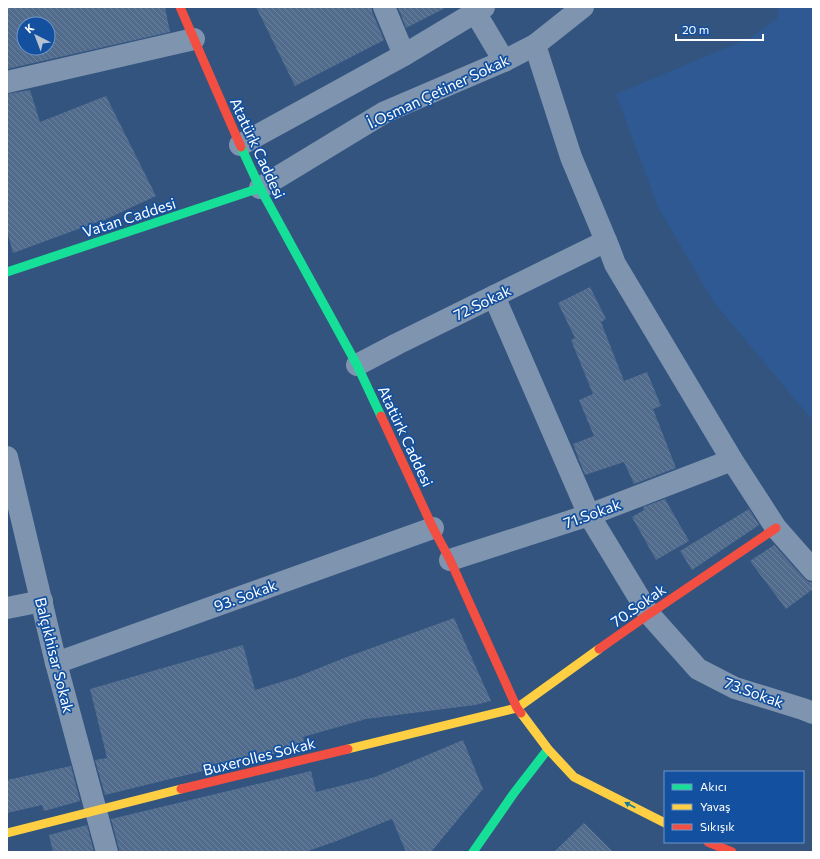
<svg xmlns="http://www.w3.org/2000/svg" width="820" height="859" font-family="Commissioner,sans-serif">
<style>
.water{fill:#2e5992}
.building{fill:url(#building-back-hatch);fill-rule:evenodd}
.lines{fill:none;stroke-linecap:round;stroke-linejoin:round}
.street{stroke:#7e94af;stroke-width:22}
.fast{stroke:#16e098;stroke-width:9}
.slow{stroke:#ffcf43;stroke-width:9}
.jam{stroke:#f24e42;stroke-width:9}
.oneway{fill:#147b9d}
.labels{text-anchor:middle;dominant-baseline:central;stroke-width:3.5;stroke-linejoin:round;paint-order:stroke}
.street-label{font-size:15px;fill:#fff;stroke:#13509f}
</style>
<defs>
<pattern id="building-back-hatch" width="6" height="6" patternUnits="userSpaceOnUse"><rect width="6" height="6" fill="#516b8d"/><path d="M-1 5l2 2M0 0l6 6M5-1l2 2" fill="none" stroke="#6b819e"/></pattern>
</defs>
<rect width="100%" height="100%" fill="#33547f"/>
<!-- water -->
<polygon class="water" points="779,7 813,7 813,421 713,301 658,207 616,94 752,37 777,18"/>
<!-- building -->
<g class="building">
<path d="M7 7H165L170 32 7 69ZM24 24H48V48H24Z"/>
<polygon points="256,7 372,7 372,12 384,40 295,86"/>
<polygon points="398,7 447,7 406,28"/>
<polygon points="30,90 40,122 106,96 156,196 100,222 100,221 13,253 7,230 7,94"/>
<polygon points="590,287 606,319 601,322 624,381 647,372 661,406 653,409 676,468 634,484 624,462 585,475 573,444 594,436 579,400 593,394 571,340 575,338 558,303"/>
<polygon points="665,499 689,541 656,560 632,517 644,510 643,507"/>
<polygon points="749,509 759,525 692,570 680,551"/>
<polygon points="774,545 804,578 809,582 811,582 813,584 813,589 786,609 750,561"/>
<polygon points="454,618 491,701 475,705 366,719 303,737 305,746 105,795 95,760 107,758 90,689 243,645 255,690 297,677 344,658"/>
<polygon points="463,740 483,789 431,852 406,852 392,819 334,842 305,852 119,852 119,849 111,819 311,771 316,792 375,777"/>
<polygon points="71,766 80,801 44,811 42,805 7,813 7,780"/>
<polygon points="584,823 613,852 554,852"/>
<polygon points="87,825 94,852 53,852 49,835"/>
</g>
<g class="lines">
<!-- street -->
<g class="street">
<polyline points="384,7 404,55"/>
<polyline points="475,12 504,61"/>
<polyline points="535,45 571,157 609,248 615,264 732,460 776,528 813,570"/>
<polyline points="7,82 194,39"/>
<polyline points="240,145 404,55 484,7"/>
<polyline points="260,188 385,112 504,61 535,45 583,7"/>
<polyline points="494,296 589,515 649,614 698,669 735,688 803,709 813,713"/>
<polyline points="357,365 397,344 606,241"/>
<polyline points="7,457 56,663 107,852"/>
<polyline points="450,560 589,515 732,460"/>
<polyline points="7,608 42,601"/>
<polyline points="56,663 433,528"/>
</g>
<!-- fast -->
<g class="fast">
<polyline points="241,147 260,188 357,365 381,416"/>
<polyline points="7,272 260,188"/>
<polyline points="473,852 514,793 548,749"/>
</g>
<!-- slow -->
<g class="slow">
<polyline points="521,713 548,749 574,777 665,823"/>
<polyline points="348,749 517,708 599,649"/>
<polyline points="7,833 181,789"/>
</g>
<!-- jam -->
<g class="jam">
<polyline points="180,7 241,147"/>
<polyline points="381,416 433,528 450,560 517,708 521,713"/>
<polyline points="599,649 649,614 776,528"/>
<polyline points="181,789 348,749"/>
<polyline points="708,842 732,852"/>
</g>
</g>
<!-- one-way arrows -->
<defs><path id="oneway-solid" d="M-6-.8H1V-3.2L6.5 0L1 3.2V.8H-6Z"/></defs>
<use class="oneway" href="#oneway-solid" transform="translate(630 805) rotate(-153)"/>
<g class="labels">
<!-- street labels -->
<g class="street-label">
<text transform="translate(438 91) rotate(-25)">İ.Osman Çetiner Sokak</text>
<text transform="translate(258 148) rotate(65)">Atatürk Caddesi</text>
<text transform="translate(129 217) rotate(-18)">Vatan Caddesi</text>
<text transform="translate(482 302) rotate(-26)">72.Sokak</text>
<text transform="translate(406 436) rotate(65)">Atatürk Caddesi</text>
<text transform="translate(592 513) rotate(-20)">71.Sokak</text>
<text transform="translate(245 595) rotate(-20)">93. Sokak</text>
<text transform="translate(638 605) rotate(-35)">70.Sokak</text>
<text transform="translate(55 655) rotate(76)">Balçıkhisar Sokak</text>
<text transform="translate(754 692) rotate(20)">73.Sokak</text>
<text transform="translate(259 756) rotate(-14)">Buxerolles Sokak</text>
</g>
</g>
<!-- border -->
<rect width="820" height="859" fill="none" stroke="#ffffff" stroke-width="16"/>
<!-- legend -->
<rect x="664" y="771" width="140" height="72" fill="#13509f" stroke="#7196c5"/>
<rect x="672" y="784" width="20" height="6" fill="#16e098" stroke="#7196c5"/>
<text x="700" y="791" font-size="12" fill="#ffffff">Akıcı</text>
<rect x="672" y="804" width="20" height="6" fill="#ffcf43" stroke="#7196c5"/>
<text x="700" y="811" font-size="12" fill="#ffffff">Yavaş</text>
<rect x="672" y="824" width="20" height="6" fill="#f24e42" stroke="#7196c5"/>
<text x="700" y="831" font-size="12" fill="#ffffff">Sıkışık</text>
<!-- north arrow -->
<g transform="translate(36 36) rotate(318)"><circle r="19" fill="#13509f" stroke="#7196c5"/>
<path d="M0-3L7 15L0 10L-7 15Z" fill="#b8c3d2"/>
<text y="-6" font-size="11" font-weight="bold" text-anchor="middle" fill="#ffffff">K</text>
</g>
<!-- scale -->
<path d="M676 34v6h87v-6" fill="none" stroke="#ffffff" stroke-width="2"/>
<text x="682" y="34" font-size="12" fill="#ffffff" stroke="#13509f" stroke-width="3" paint-order="stroke">20 m</text>
</svg>
